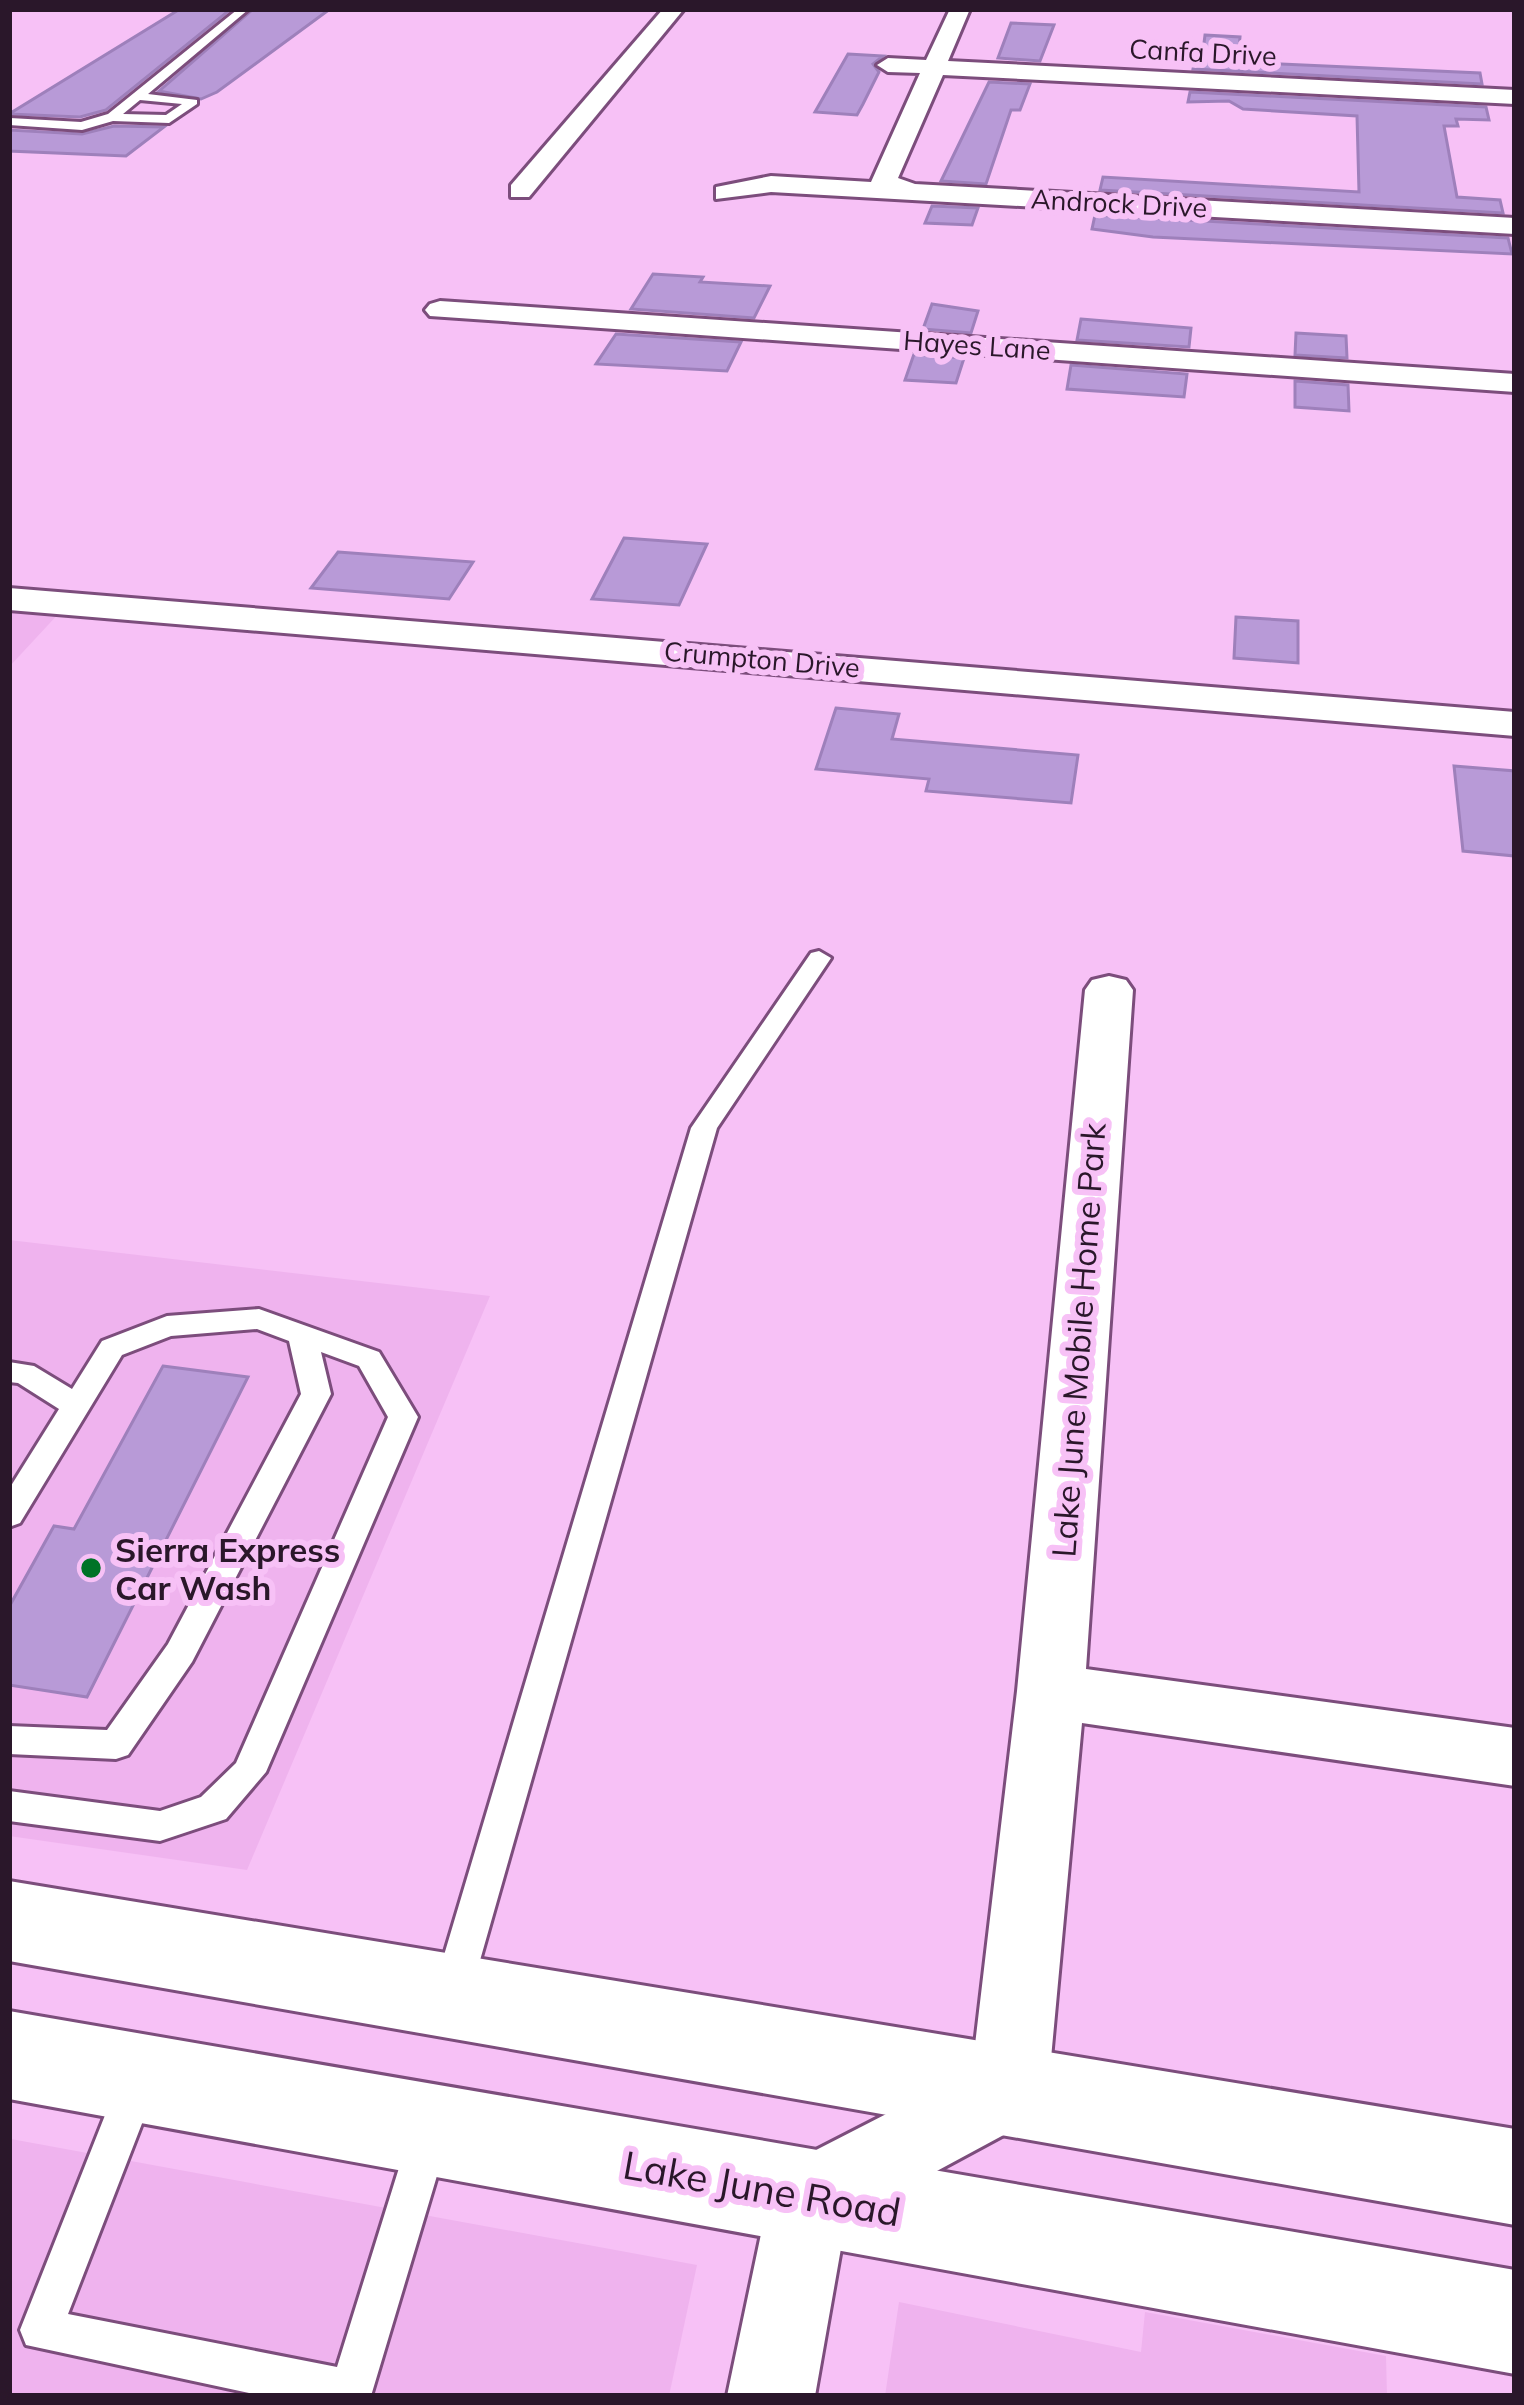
<svg xmlns="http://www.w3.org/2000/svg" width="1524" height="2405" font-family="Mulish,sans-serif">
<style>
.built{fill:#efb3ee}
.building{fill:#b89ad7;stroke:#9e80bb;stroke-width:3}
.lines{fill:none;stroke-linecap:round;stroke-linejoin:round}
.lane-casing{stroke:#7c4d7c;stroke-width:6}
.street-casing{stroke:#7c4d7c;stroke-width:6}
.secondary-casing{stroke:#7c4d7c;stroke-width:6}
.lane{fill:#fff;fill-rule:evenodd}
.street{fill:#fff;fill-rule:evenodd}
.secondary{fill:#fff;fill-rule:evenodd}
.poi-dot{fill:#007327;stroke:#f7c1f6;stroke-width:4.5}
.labels{text-anchor:middle;dominant-baseline:central;stroke-width:12;stroke-linejoin:round;paint-order:stroke}
.far-street-label{font-size:27px;fill:#2a172a;stroke:#f7c1f6}
.street-label{font-size:33px;fill:#2a172a;stroke:#f7c1f6}
.poi-label{font-size:33px;font-weight:bold;fill:#2a172a;stroke:#f7c1f6;text-anchor:start}
.near-street-label{font-size:39px;fill:#2a172a;stroke:#f7c1f6}
</style>
<rect width="100%" height="100%" fill="#f7c1f6"/>
<!-- built -->
<g class="built">
<polygon points="9,607 61,611 9,667"/>
<polygon points="9,1240 490,1296 247,1870 9,1836"/>
<polygon points="11,2139 697,2265 669,2396 9,2396"/>
<polygon points="899,2302 1141,2352 1145,2312 1386,2356 1387,2396 885,2396"/>
</g>
<!-- building -->
<g class="building">
<polygon points="180,9 231,9 106,110 80,117 9,114"/>
<polygon points="253,9 330,9 217,92 201,99 159,91"/>
<polygon points="1011,23 1054,25 1040,61 998,58"/>
<polygon points="1205,35 1240,37 1238,62 1480,73 1482,84 1193,69 1195,59 1202,59"/>
<polygon points="848,54 883,56 873,64 879,72 863,104 857,115 815,112"/>
<polygon points="989,82 1030,84 1020,110 1011,110 986,184 941,181"/>
<polygon points="1190,92 1486,107 1489,120 1456,119 1458,126 1444,126 1457,197 1500,200 1503,213 1100,190 1103,177 1359,192 1357,116 1243,109 1229,101 1188,102"/>
<polygon points="114,126 164,127 126,156 9,151 9,130 82,134"/>
<polygon points="932,206 978,208 972,225 925,223"/>
<polygon points="1095,215 1508,238 1512,254 1153,237 1092,229"/>
<polygon points="653,274 703,277 700,282 770,286 754,318 631,309"/>
<polygon points="932,304 978,311 971,333 923,329"/>
<polygon points="1081,319 1191,328 1189,347 1077,340"/>
<polygon points="1296,333 1346,336 1347,358 1295,355"/>
<polygon points="616,334 741,342 727,371 596,364"/>
<polygon points="914,354 964,358 956,383 905,380"/>
<polygon points="1071,365 1187,374 1184,397 1067,389"/>
<polygon points="1295,381 1348,385 1349,411 1295,407"/>
<polygon points="624,538 707,544 679,605 592,599"/>
<polygon points="338,552 473,562 449,599 311,588"/>
<polygon points="1236,617 1298,621 1298,663 1234,658"/>
<polygon points="836,708 899,714 892,739 1078,755 1071,803 926,791 929,779 816,769"/>
<polygon points="1454,766 1515,771 1515,856 1463,851"/>
<polygon points="163,1366 248,1377 87,1697 9,1685 9,1607 54,1526 74,1529"/>
</g>
<g class="lines">
<!-- lane casing -->
<g class="lane-casing">
<g id="lane">
<path d="M238 9H249L148 94 197 100V104L169 123 113 121 82 130 9 125 10 118 81 122 108 114ZM140 100 182 104 166 115 123 114Z"/>
<polygon points="819,951 831,958 717,1128 471,1992 465,2004 452,2009 439,2004 433,1992 691,1128 811,953"/>
<polygon points="259,1309 379,1352 418,1417 266,1772 226,1819 160,1841 9,1821 9,1791 160,1811 201,1797 236,1763 388,1417 359,1366 321,1352 331,1394 192,1662 128,1755 116,1759 9,1754 9,1726 107,1730 168,1644 301,1394 289,1341 257,1329 171,1336 122,1355 20,1523 9,1527 9,1489 59,1409 18,1383 9,1382 9,1362 34,1366 72,1389 102,1341 167,1316"/>
<polygon points="135,2072 149,2077 155,2090 68,2314 337,2367 408,2139 414,2126 428,2120 442,2126 448,2139 371,2396 263,2396 26,2345 20,2330 115,2090 121,2077"/>
</g>
</g>
<!-- street casing -->
<g class="street-casing">
<g id="street">
<polygon points="663,9 684,9 529,197 511,197 511,185"/>
<polygon points="950,9 970,9 948,61 1515,90 1515,104 943,75 898,178 915,184 1515,218 1515,234 771,192 716,199 716,187 771,176 871,182 920,73 888,72 877,65 888,58 926,60"/>
<polygon points="440,301 1515,374 1515,392 430,316 425,310 430,304"/>
<polygon points="9,588 1515,712 1515,736 9,610"/>
<polygon points="1109,976 1126,980 1133,990 1086,1669 1515,1728 1515,1786 1082,1723 1048,2091 1037,2117 846,2220 815,2396 727,2396 769,2196 781,2168 972,2070 1017,1691 1085,990 1092,980"/>
</g>
</g>
<!-- secondary casing -->
<g class="secondary-casing">
<g id="secondary">
<polygon points="9,1881 1515,2129 1515,2225 9,1961"/>
<polygon points="9,2011 1515,2270 1515,2374 9,2099"/>
</g>
</g>
<!-- lane -->
<use href="#lane" class="lane"/>
<!-- street -->
<use href="#street" class="street"/>
<!-- secondary -->
<use href="#secondary" class="secondary"/>
</g>
<!-- markers -->
<circle class="poi-dot" cx="91" cy="1568" r="12"/>
<g class="labels">
<!-- far-street labels -->
<g class="far-street-label">
<text transform="translate(1203 52) rotate(3)">Canfa Drive</text>
<text transform="translate(1119 203) rotate(3)">Androck Drive</text>
<text transform="translate(977 345) rotate(4)">Hayes Lane</text>
<text transform="translate(762 659) rotate(5)">Crumpton Drive</text>
</g>
<!-- street labels -->
<g class="street-label">
<text transform="translate(1078 1340) rotate(-86)">Lake June Mobile Home Park</text>
</g>
<!-- poi labels -->
<g class="poi-label">
<text x="115" y="1549">Sierra Express<tspan x="115" dy="38">Car Wash</tspan></text>
</g>
<!-- near-street labels -->
<g class="near-street-label">
<text transform="translate(762 2188) rotate(10)">Lake June Road</text>
</g>
</g>
<!-- border -->
<rect width="1524" height="2405" fill="none" stroke="#2a172a" stroke-width="24"/>
</svg>
